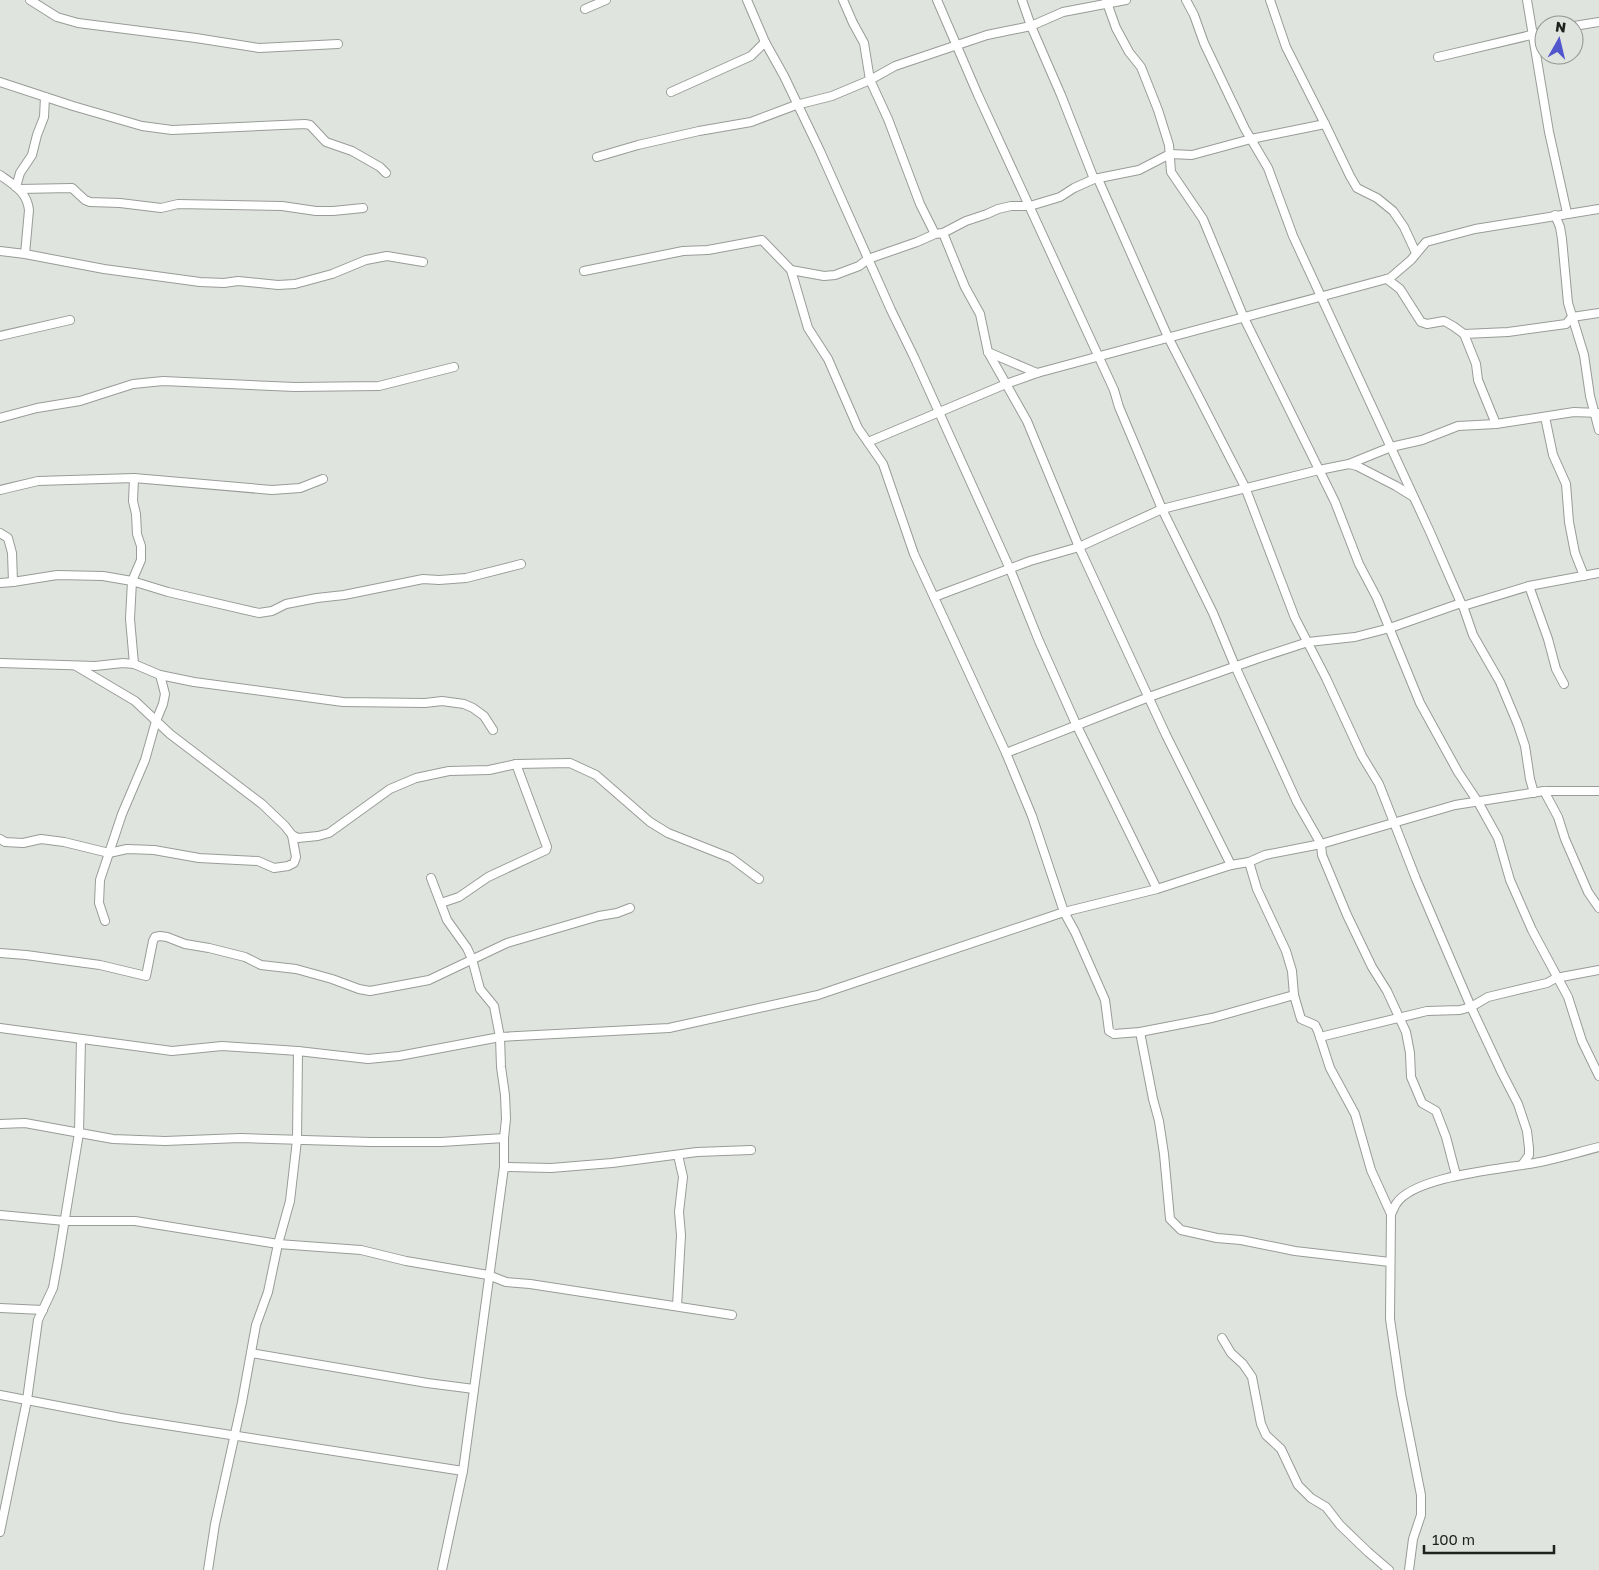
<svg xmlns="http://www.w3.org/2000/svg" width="1599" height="1570" font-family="'Golos Text',sans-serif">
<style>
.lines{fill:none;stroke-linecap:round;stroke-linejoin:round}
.minor-casing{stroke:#989c97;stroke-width:10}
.minor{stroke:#fff;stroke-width:8}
</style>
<rect width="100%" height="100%" fill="#e0e4df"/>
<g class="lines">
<!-- minor casing -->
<g class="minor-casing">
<g id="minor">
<polyline points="30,0 57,17 78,23 196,38 259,48 338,44"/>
<polyline points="747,0 765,42 784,76 820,151 891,310 914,357 1010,569 1039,641 1076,724 1157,889"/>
<polyline points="843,0 853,23 864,43 870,80 888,119 920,204 935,234"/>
<polyline points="937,0 978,95 1114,390 1119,407 1162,509 1213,613 1235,666 1297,802 1321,844 1322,855 1347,915 1372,967 1387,991 1406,1032 1410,1053 1411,1077 1422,1103 1436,1111 1446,1137 1456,1175"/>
<polyline points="1022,0 1031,26 1061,95 1094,179"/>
<polyline points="1106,0 1116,28 1129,52 1141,67 1158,110 1169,145 1171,172 1203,219 1244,318 1335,502 1359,564 1377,598 1420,703 1458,772 1478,802 1498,838 1510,880 1532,930 1568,997 1582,1041 1599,1076"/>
<polyline points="1186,0 1194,15 1204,43 1245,129 1268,168 1293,236 1430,532 1461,603"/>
<polyline points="1270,0 1286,47 1325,124 1350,176 1357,188 1377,198 1393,211 1404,227 1416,253"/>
<polyline points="1527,0 1549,132 1567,213"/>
<polyline points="585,9 606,0"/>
<polyline points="1574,26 1599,22"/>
<polyline points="1438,57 1544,32"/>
<polyline points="0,82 73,106 142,126 172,130 305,124 310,125 326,142 352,151 380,167 386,173"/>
<polyline points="671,92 751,56 765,42"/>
<polyline points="597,157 638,145 699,131 751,122 796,105 832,96 870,80 895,66 987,35 1031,26 1063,12 1126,0"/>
<path d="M0 175C14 185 27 192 29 210L25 254"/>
<polyline points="1098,179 1168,337 1245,487 1295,618 1326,678 1362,756 1379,784 1416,879 1471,1007 1502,1073 1518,1104 1527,1131 1529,1148 1529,1155 1522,1165"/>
<polyline points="16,187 20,173 32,155 37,135 44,117 45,97"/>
<polyline points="19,189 72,188 85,200 90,202 120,203 161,208 178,204 282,206 316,211 333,211 363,208"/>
<polyline points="1555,215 1560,227 1562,239 1568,303 1584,355 1590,396 1599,430"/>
<polyline points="943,233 965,287 980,314 988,352 1027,421 1079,547 1166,735 1231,865"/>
<polyline points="0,251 25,254 104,269 200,282 224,283 238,281 278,285 295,284 332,274 366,260 387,256 423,262"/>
<polyline points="791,270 808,328 828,359 858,428 883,464 914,554 1006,753 1032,816 1064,912 1075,932 1105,1000 1109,1031 1114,1034 1140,1032 1212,1018 1294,995"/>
<polyline points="584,271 683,251 708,250 762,240 791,270 824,276 835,275 859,266 868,259 917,242 935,234 943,233 966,221 987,214 998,209 1011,206 1030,206 1060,197 1074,188 1094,179 1139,170 1170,154 1192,155 1251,139 1325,124"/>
<polyline points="1387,279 1400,289 1421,322 1427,324 1444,321 1453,326 1464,334 1476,364 1478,380 1496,424"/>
<polyline points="1464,334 1508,332 1566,324 1572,317 1599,313"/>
<polyline points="0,336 70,320"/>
<polyline points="988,352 1037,373"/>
<polyline points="1545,417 1553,455 1566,484 1569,522 1575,553 1584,576"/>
<polyline points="0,418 37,408 80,401 133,384 163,381 295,387 379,386 454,367"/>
<polyline points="868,442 1006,384 1037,373 1390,278 1411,260 1426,242 1475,229 1599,209"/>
<polyline points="1349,464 1391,447 1422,440 1458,426 1496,424 1574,412 1599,413"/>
<polyline points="0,490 38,481 134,478 272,490 300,488 323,479"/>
<polyline points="0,533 8,538 12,553 13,582 57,575 103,576 132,581 168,592 259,613 272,611 286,604 317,598 344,595 423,579 439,580 466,578 521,564"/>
<polyline points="0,583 13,582"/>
<polyline points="1529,586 1548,639 1556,669 1564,684"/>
<polyline points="934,597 1030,561 1079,547 1162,509 1319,470 1349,464 1357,466 1396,486 1412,496"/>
<polyline points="1463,606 1473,635 1500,682 1518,725 1525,746 1530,779 1534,793"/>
<polyline points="0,663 95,666 123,663 134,664 160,675 194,682 343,702 425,703 442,701 464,704 473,708 484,716 493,730"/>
<polyline points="134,664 130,619 132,581 141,560 141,546 137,534 136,514 133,501 134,478"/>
<polyline points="76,666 135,701 170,734 262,804 285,826 292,835 298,838 318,836 329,833 390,789 416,778 449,771 489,770 516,764 570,763 596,775 650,822 668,833 731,858 759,879"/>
<polyline points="1006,753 1149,697 1262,657 1308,642 1355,637 1390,628 1461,603 1463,606 1529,586 1599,573"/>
<polyline points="1544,791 1558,817 1565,839 1588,892 1599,908"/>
<polyline points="0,839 5,842 23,843 41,839 64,842 109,853 127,849 154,850 199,858 258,861 274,868 288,866 294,863 296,857 292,835"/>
<polyline points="1249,862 1257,889 1286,951 1292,971 1294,995 1301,1019 1315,1025 1318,1031 1330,1068 1355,1114 1371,1170 1391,1214"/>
<polyline points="431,878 447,920 467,948 472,959 480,989 494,1006 500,1037 501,1067 505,1095 506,1119 504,1138 504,1167 463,1471 442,1570"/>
<polyline points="441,903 459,897 488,877 546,850 547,847 516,764"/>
<polyline points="105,921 99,903 100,880 122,814 145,760 156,721 163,704 165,694 160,675"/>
<polyline points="0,953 26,955 100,965 146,976 153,941 155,937 160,936 167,937 185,944 209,948 245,957 261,965 296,969 332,979 359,989 370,991 429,980 507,943 599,916 617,913 630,908"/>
<polyline points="0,1028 172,1051 222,1046 298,1051 368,1059 399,1056 500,1037 669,1028 818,995 1064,912 1157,889 1231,865 1249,862 1265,855 1321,844 1455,805 1544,791 1599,791"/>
<polyline points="1140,1032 1153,1099 1159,1121 1164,1154 1170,1219 1181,1230 1217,1238 1241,1240 1295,1251 1390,1262"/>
<polyline points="1320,1037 1427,1011 1460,1010 1471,1007 1488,997 1547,983 1556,978 1599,970"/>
<polyline points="0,1124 25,1123 113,1139 165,1141 240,1138 371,1142 441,1142 504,1138"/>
<polyline points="504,1167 551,1168 612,1163 697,1152 751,1150"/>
<polyline points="0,1215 65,1221 135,1221 278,1244 361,1250 406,1261 488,1275 506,1282 530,1284 732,1315"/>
<polyline points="677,1306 681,1235 679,1212 683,1177 678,1155"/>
<polyline points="0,1308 43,1310"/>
<polyline points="1222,1338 1231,1353 1243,1364 1252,1377 1261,1424 1266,1435 1281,1449 1298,1485 1311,1498 1326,1507 1340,1525 1368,1552 1389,1570"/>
<polyline points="251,1353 427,1383 474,1389"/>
<polyline points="0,1395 121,1418 463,1471"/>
<polyline points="0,1532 27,1400 38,1320 53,1288 58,1261 79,1133 81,1039"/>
<polyline points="208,1570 215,1524 242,1402 256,1325 268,1292 278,1244 290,1201 297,1140 298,1051"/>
<path d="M1409 1570 1413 1539 1421 1515V1495L1401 1394 1390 1319 1391 1214C1393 1211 1394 1207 1396 1204 1414 1175 1507 1169 1540 1162 1560 1158 1579 1152 1599 1147"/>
</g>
</g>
<!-- minor -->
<use href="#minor" class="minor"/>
</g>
<!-- north arrow -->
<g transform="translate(1559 40) rotate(8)"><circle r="24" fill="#e0e4df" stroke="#939692"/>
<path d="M0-4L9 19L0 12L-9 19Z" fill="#5256cc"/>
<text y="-8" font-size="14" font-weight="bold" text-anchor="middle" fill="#1f211f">N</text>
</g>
<!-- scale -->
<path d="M1424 1545v8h130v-8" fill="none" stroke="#1f211f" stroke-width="2.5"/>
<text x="1432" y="1545" font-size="15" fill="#1f211f" stroke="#e0e4df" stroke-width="4" paint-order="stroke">100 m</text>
</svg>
